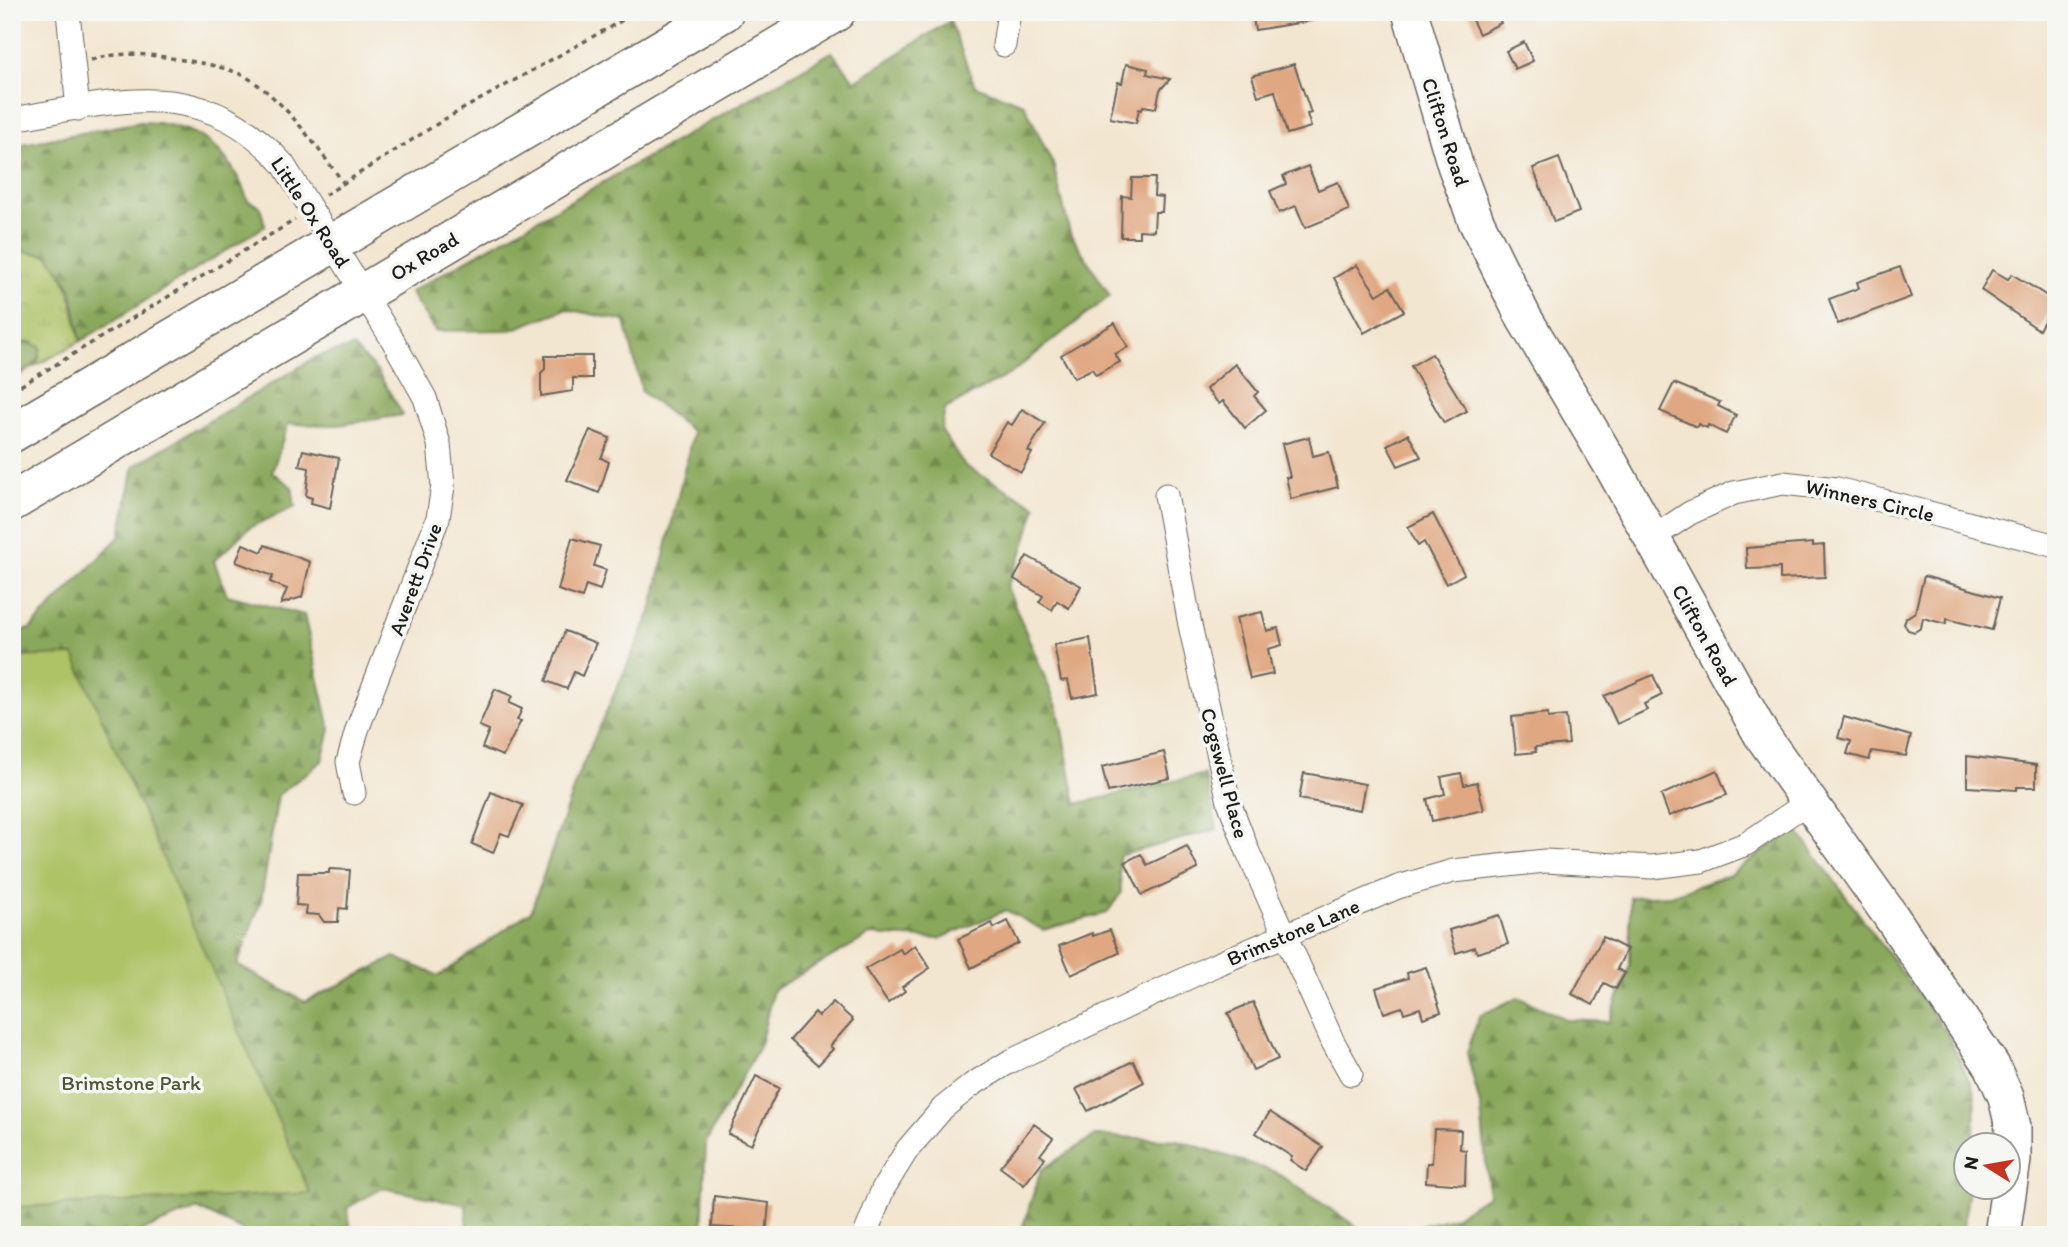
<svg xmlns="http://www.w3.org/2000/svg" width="2068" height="1247" font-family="Itim,sans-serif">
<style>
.grass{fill:url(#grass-tufts);stroke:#656f41;stroke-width:2}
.forest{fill:url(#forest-firs);stroke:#53623c;stroke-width:2}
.park{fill:#aec266;stroke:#656f41;stroke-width:2}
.building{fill:#e0a882}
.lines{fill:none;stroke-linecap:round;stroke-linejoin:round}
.minor-casing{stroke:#67635b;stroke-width:25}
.primary-casing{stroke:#67635b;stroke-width:38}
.trunk-casing{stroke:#67635b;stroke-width:41}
.path{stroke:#67635b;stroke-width:3.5;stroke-dasharray:5 5;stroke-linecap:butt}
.minor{stroke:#fff;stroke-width:23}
.primary{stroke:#fff;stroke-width:35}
.trunk{stroke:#fff;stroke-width:38}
.labels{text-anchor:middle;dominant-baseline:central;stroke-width:7;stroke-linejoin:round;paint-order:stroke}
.street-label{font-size:21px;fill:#1c1c1c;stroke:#f6f6f2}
.park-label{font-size:21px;fill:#4f5636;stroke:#f6f6f2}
</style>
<defs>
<pattern id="grass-tufts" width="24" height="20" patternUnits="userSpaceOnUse" patternTransform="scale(1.75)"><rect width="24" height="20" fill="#aec266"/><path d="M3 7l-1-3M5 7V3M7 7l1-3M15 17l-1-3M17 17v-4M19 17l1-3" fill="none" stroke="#95a658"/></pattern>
<pattern id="forest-firs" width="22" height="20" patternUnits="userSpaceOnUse" patternTransform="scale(1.75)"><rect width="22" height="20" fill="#8aa85b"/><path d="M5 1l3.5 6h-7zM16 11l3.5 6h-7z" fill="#70884a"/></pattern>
</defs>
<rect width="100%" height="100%" fill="#f6f6f2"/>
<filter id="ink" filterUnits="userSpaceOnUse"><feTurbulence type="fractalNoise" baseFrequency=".0143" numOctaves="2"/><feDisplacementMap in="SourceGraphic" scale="14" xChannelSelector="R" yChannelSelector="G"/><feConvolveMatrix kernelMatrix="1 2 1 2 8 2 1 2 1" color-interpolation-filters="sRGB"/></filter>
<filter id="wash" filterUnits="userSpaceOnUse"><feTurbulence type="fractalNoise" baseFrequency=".00686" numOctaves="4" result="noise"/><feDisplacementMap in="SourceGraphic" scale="28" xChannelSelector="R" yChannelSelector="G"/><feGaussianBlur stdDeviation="1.57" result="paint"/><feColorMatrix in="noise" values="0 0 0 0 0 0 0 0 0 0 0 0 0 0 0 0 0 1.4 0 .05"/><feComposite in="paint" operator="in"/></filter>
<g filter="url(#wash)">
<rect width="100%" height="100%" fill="#f3e6d0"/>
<!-- grass -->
<path class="grass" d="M21 251 48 255C77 291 69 300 81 341L35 366 40 356 28 342 12 347V259Z"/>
<!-- forest -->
<g class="forest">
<polygon points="950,21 975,86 1024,104 1053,164 1070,233 1110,296 1010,374 945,409 941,430 965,466 1036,506 1023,550 1007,587 1058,709 1076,804 1205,774 1217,829 1119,856 1121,893 1107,913 1043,930 1006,910 939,939 870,935 773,990 760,1045 706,1142 702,1235 468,1235 466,1205 383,1188 347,1208 352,1235 242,1235 242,1230 198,1209 131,1235 12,1235 12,633 30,629 120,536 134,466 318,356 353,347 377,371 403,415 337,425 288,424 272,472 292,487 295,507 250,527 214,561 227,595 304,615 330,729 322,761 278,795 261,901 237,965 305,1002 395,957 439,976 531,911 578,775 651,612 693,432 642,392 625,321 566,309 511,330 435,331 410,292 832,52 855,81"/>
<path d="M140 122C197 123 229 147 248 201L260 206 265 226 81 341 71 288 48 255 21 251 12 259V146Z"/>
<path d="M28 342 41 347C39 366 27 371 12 380V347Z"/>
<polygon points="1796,829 1947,1033 1975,1093 1974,1145 1966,1146 1966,1188 1969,1188 1962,1235 1024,1235 1023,1226 1041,1170 1095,1136 1178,1140 1275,1172 1366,1233 1403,1230 1452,1218 1489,1195 1481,1109 1467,1053 1479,1016 1518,997 1568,1020 1609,1022 1630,965 1630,897 1670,895 1729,875"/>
</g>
<!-- park -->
<polygon class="park" points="74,655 310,1193 12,1207 12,657"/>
<g id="blocks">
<!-- building -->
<g class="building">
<polygon points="1252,12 1310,12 1311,21 1255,30"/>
<polygon points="1468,12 1496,12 1501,23 1479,34"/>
<polygon points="1524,42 1533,61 1515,69 1506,51"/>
<polygon points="1126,64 1148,69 1147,74 1170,79 1160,90 1156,108 1143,106 1142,110 1139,109 1136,123 1110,118 1118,82 1122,83"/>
<polygon points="1294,64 1311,113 1307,114 1311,127 1287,134 1275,91 1258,96 1252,76"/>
<polygon points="1559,158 1579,212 1554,222 1533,168"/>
<polygon points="1308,166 1318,190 1338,182 1349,210 1305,228 1296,206 1279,213 1270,191 1286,184 1283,176"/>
<polygon points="1132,178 1155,178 1154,196 1163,197 1162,212 1155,212 1154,231 1139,230 1139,237 1121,237 1122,196 1131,197"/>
<polygon points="1357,265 1377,295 1390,287 1404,311 1364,333 1334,278"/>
<polygon points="1900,267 1911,297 1838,324 1829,299 1859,288 1857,282"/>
<polygon points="1992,270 2008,279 2012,274 2055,301 2039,330 1981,290"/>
<polygon points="1115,323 1128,347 1115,354 1120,362 1096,375 1092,369 1074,378 1061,355"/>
<polygon points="1432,354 1467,411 1444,423 1411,366"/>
<polygon points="545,356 592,356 592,378 573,378 573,391 541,396 541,373 545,369"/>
<polygon points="1235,364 1258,392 1254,396 1266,410 1245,428 1223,401 1219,404 1206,389"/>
<polygon points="1674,383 1720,402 1718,406 1736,415 1726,434 1708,425 1707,428 1698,424 1697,427 1660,411"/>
<polygon points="1022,409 1045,423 1028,451 1032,453 1021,472 988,453 1007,422 1012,425"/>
<polygon points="590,430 610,438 601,458 609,462 599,493 567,480"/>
<polygon points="1408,434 1421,457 1398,466 1387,445"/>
<polygon points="1309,437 1313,456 1329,452 1338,487 1291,499 1286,477 1290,477 1282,444"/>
<polygon points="303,450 339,458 330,508 311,503 312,498 306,496 309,468 299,466"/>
<polygon points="1433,514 1464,574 1446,584 1424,542 1418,546 1408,527"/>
<polygon points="572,538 600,546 594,566 606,570 600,590 586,585 582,598 558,590"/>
<polygon points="1813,543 1813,546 1824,545 1825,577 1780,579 1780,568 1747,569 1746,548"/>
<polygon points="243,544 262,552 265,545 310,562 302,597 281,604 287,589 270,582 273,576 236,562"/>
<polygon points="1027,556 1081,586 1069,608 1057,601 1052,610 1039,602 1043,596 1014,579"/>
<polygon points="1924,576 2000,598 1992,630 1947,619 1946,624 1923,618 1921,628 1914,632 1908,630 1904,624 1906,618 1915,612"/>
<polygon points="1262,612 1267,631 1278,628 1282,645 1268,649 1273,674 1250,679 1236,618"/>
<polygon points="565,631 596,643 582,676 574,672 567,689 546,681"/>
<polygon points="1090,638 1098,693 1072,698 1068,680 1061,681 1054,645"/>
<polygon points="1653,675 1662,695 1644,704 1647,710 1617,724 1604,696"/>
<polygon points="495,689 512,696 509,703 522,709 517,720 521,721 503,756 482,748 489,730 479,726"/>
<polygon points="1548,713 1548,718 1566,716 1569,744 1535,747 1536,752 1516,754 1512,717"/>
<polygon points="1844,717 1911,736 1906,756 1872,751 1869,760 1847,754 1851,741 1838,738"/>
<polygon points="1164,752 1170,778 1108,792 1102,767"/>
<polygon points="1967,756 2036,765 2036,787 2017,787 2017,790 1967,787"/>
<polygon points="1717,770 1727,795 1669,816 1661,795"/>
<polygon points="1304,773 1365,784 1360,810 1299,799"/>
<polygon points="1461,773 1464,785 1477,782 1484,810 1432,821 1427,799 1445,794 1441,777"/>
<polygon points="491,792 523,805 509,836 501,833 493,853 472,844"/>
<polygon points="1187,846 1198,869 1142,895 1125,862 1141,854 1147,865"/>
<polygon points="329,869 350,870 347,909 339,908 338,922 324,922 319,915 306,914 307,906 296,905 298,873 329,873"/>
<polygon points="1499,915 1508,944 1477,953 1475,947 1456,953 1449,930"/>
<polygon points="1008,921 1019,943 971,968 958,939 992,923 994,928"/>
<polygon points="1110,930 1119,953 1071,975 1059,946 1092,933 1093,936"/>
<polygon points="1603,937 1627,949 1617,969 1625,973 1616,989 1604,983 1593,1005 1572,994"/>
<polygon points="915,945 930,968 902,987 905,991 888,1003 865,969 900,949 903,954"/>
<polygon points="1426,967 1441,1012 1423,1018 1420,1008 1404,1013 1402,1007 1384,1013 1376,988 1408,978 1407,973"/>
<polygon points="833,1002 853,1020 830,1046 833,1049 818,1065 790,1040 815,1012 819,1016"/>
<polygon points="1253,1002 1278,1059 1253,1070 1228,1013"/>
<polygon points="1133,1061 1144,1082 1088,1111 1076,1089"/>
<polygon points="756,1076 779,1088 751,1145 728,1134"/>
<polygon points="1270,1112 1323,1147 1306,1171 1290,1160 1292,1157 1256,1133"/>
<polygon points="1034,1124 1053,1138 1040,1155 1045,1158 1024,1185 1000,1167"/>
<polygon points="1434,1129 1461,1130 1460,1149 1466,1150 1465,1185 1426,1182 1427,1163 1432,1163"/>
<polygon points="714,1196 769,1203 766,1235 746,1235 746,1229 712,1227"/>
</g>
</g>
</g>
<g filter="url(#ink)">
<use href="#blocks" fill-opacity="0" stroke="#67635b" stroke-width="2"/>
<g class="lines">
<!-- minor casing -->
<g class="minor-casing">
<g id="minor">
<polyline points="68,12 78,109"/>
<polyline points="1004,45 1009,12"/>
<path d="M12 119C117 102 202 73 283 164L392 339 425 398 439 444 443 486 438 518 357 730 348 762 354 793"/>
<polyline points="1166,495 1190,625 1229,802 1248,852 1333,1042 1351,1074"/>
<polyline points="1652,538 1690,513 1734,493 1783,483 1837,489 2056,546"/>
<polyline points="865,1235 883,1189 907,1150 943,1108 973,1084 1009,1062 1215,965 1398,887 1453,871 1545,861 1652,867 1701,861 1746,844 1808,802"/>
</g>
</g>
<!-- primary casing -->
<g class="primary-casing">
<polyline id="primary" points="1410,12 1455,165 1476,221 1524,318 1613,468 1761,734 1890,915 1992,1066 2006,1097 2013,1127 2013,1160 2002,1235"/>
</g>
<!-- trunk casing -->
<g class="trunk-casing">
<g id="trunk">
<polyline points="12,433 724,12"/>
<polyline points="12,502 836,12"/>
</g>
</g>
<!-- path -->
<g class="path">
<path d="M91 60C120 51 148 54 177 59 201 63 233 67 254 82 290 107 317 148 343 182"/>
<polyline points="325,195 445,119 637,12"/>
<polyline points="12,391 295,220"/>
</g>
<!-- minor -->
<use href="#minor" class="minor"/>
<!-- primary -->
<use href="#primary" class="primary"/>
<!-- trunk -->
<use href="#trunk" class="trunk"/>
</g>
</g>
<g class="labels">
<!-- street labels -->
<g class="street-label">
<text transform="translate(1446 132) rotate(72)">Clifton Road</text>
<text transform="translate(311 212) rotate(57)">Little Ox Road</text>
<text transform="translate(424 256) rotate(-31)">Ox Road</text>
<text transform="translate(1870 500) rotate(13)">Winners Circle</text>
<text transform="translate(415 579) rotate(-70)">Averett Drive</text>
<text transform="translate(1705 635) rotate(61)">Clifton Road</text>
<text transform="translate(1225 773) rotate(75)">Cogswell Place</text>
<text transform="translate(1293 932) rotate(-23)">Brimstone Lane</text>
</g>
<!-- park labels -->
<g class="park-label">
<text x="131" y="1082">Brimstone Park</text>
</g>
</g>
<!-- margin -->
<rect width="2068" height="1247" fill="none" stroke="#f6f6f2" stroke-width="42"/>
<!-- north arrow -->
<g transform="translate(1987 1166) rotate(281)"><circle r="33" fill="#f6f6f2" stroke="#9f9f9c" stroke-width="2"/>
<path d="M0-5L12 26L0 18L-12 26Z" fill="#c8321e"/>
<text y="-10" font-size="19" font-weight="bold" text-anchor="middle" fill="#1c1c1c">N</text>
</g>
</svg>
